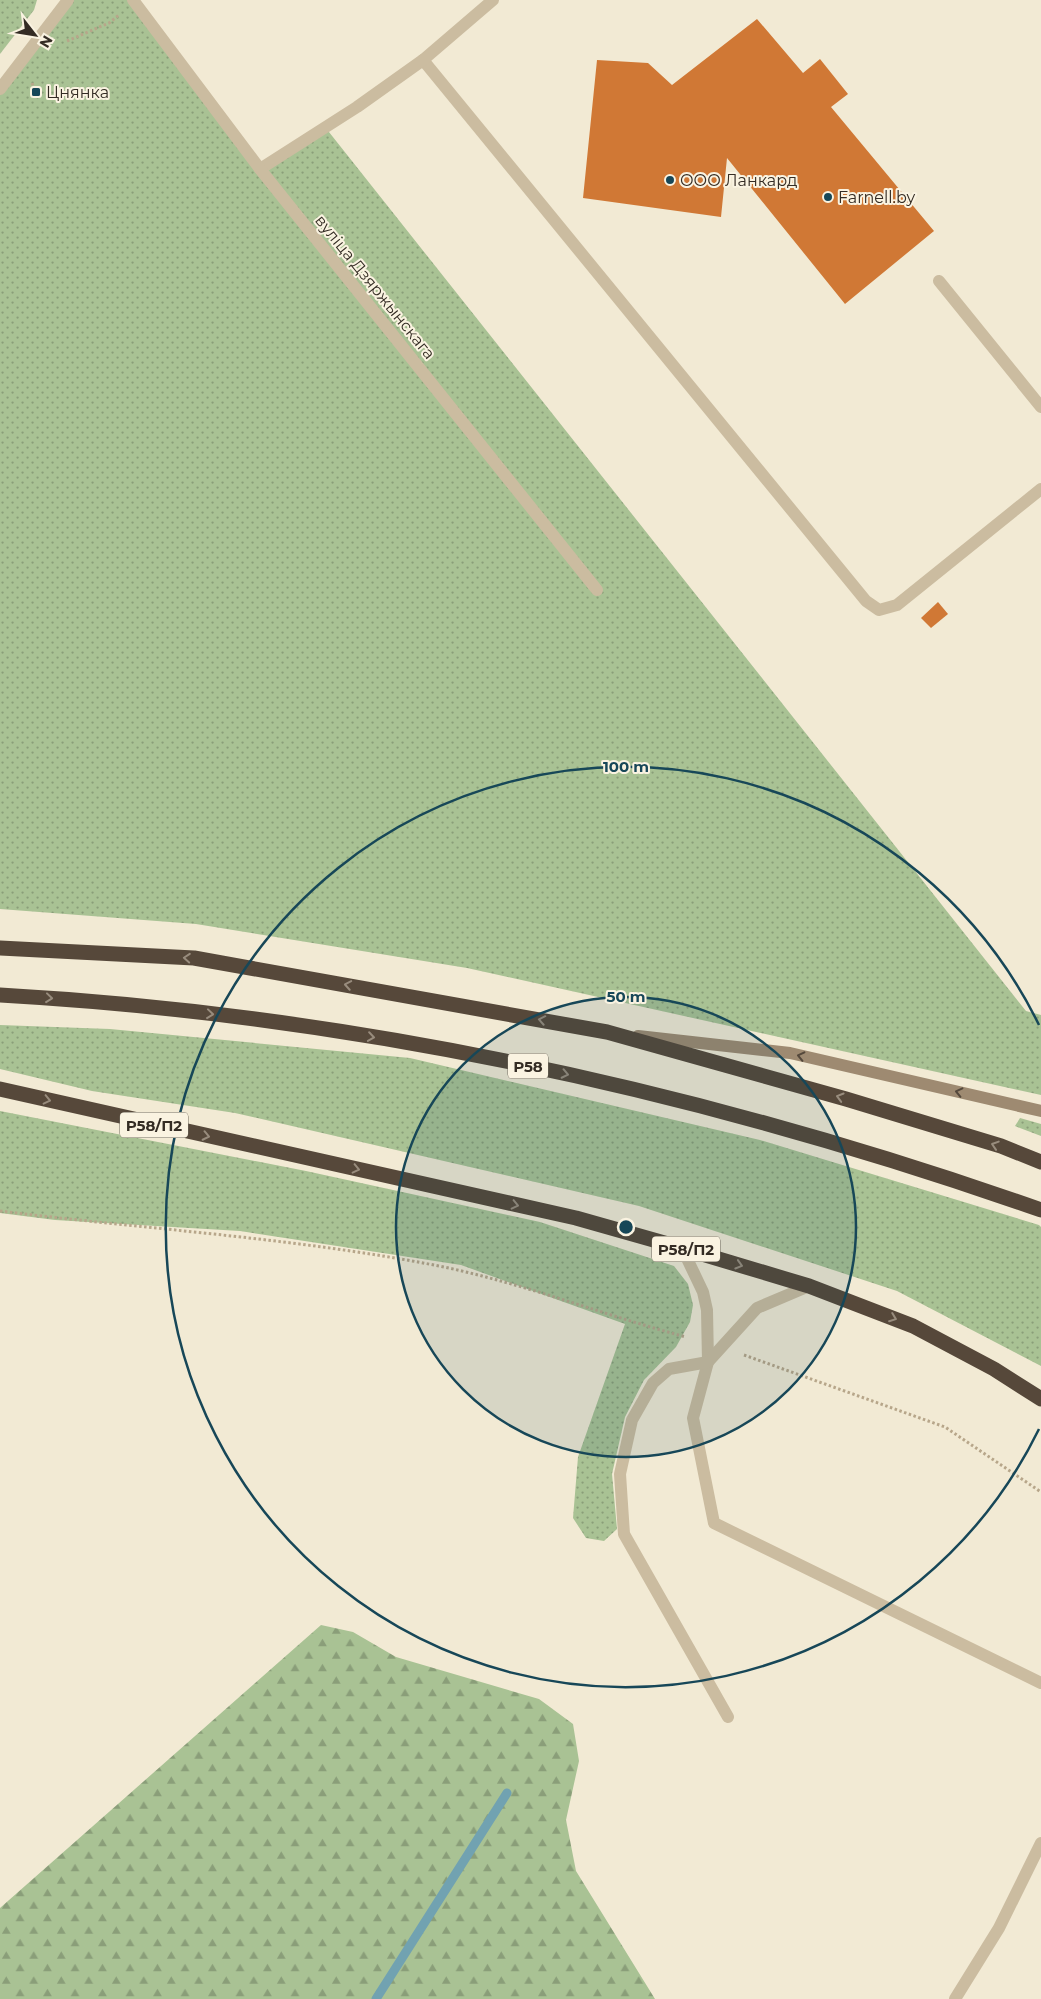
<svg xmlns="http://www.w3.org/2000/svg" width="1041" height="1999" font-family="Montserrat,sans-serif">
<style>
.grass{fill:url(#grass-dots)}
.forest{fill:url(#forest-firs)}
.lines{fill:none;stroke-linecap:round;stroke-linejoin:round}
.stream{stroke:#71a2b1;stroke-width:9}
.building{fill:#d07835}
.path{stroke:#b7a68a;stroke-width:3;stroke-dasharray:2.5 2.5;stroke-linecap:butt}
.lane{stroke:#cbbca0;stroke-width:12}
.street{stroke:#cbbca0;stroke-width:12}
.secondary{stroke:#9e8a71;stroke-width:12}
.highway{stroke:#56483a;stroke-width:15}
.oneway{stroke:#988c7d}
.oneway2{stroke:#54483b}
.ring{fill:none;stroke:#174758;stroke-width:2.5}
.poi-dot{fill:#174758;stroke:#faf3e1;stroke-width:2}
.labels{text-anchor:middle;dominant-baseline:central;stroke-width:4;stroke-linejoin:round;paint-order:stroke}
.shield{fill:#faf3e1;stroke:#6f685d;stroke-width:1}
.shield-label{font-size:15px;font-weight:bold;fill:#342c24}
.poi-label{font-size:16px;fill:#342c24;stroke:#faf3e1;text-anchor:start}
.street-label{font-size:16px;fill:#342c24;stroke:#faf3e1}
.centre{fill:#174758;stroke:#faf3e1;stroke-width:2.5}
.ring-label{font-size:15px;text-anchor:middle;font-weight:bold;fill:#174758;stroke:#faf3e1;stroke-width:4;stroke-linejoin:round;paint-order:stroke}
</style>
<defs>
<pattern id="grass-dots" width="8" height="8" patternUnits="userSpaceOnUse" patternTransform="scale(1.25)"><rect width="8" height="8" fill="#a9c294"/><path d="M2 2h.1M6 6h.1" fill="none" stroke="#8a9e79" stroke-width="1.8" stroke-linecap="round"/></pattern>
<pattern id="forest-firs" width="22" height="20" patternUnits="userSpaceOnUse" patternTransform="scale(1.25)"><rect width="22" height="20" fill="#a9c294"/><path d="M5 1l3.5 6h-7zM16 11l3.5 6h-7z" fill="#8a9e79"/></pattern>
</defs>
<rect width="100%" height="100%" fill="#f2ead4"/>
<!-- grass -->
<g class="grass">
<polygon points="0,0 37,0 34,10 0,54"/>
<polygon points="68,0 133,0 260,168 325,127 1026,1011 1041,1015 1041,1095 467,968 196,924 0,909 0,89"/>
<polygon points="0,1025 110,1029 410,1058 760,1140 1039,1225 1041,1227 1041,1366 897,1291 639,1206 235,1113 92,1091 0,1069"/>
<polygon points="0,1111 306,1171 540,1222 674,1266 688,1284 693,1305 690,1322 676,1347 644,1380 625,1417 612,1474 617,1529 604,1541 586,1538 573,1518 578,1457 625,1324 461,1265 240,1231 55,1220 0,1213"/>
<polygon points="1020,1118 1041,1124 1041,1136 1015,1126"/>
</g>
<!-- forest -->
<polygon class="forest" points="321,1625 353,1632 396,1657 539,1699 573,1724 579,1761 566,1820 576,1871 655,1999 0,1999 0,1908"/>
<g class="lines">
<!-- stream -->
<polyline class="stream" points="376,1999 507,1793"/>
</g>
<!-- building -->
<g class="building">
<polygon points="757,19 803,73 820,59 848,94 831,107 934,231 845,304 727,158 721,217 583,198 597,60 648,63 672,85"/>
<polygon points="938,602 948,614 931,628 921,618"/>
</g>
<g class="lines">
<!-- path -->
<g class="path">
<polyline points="67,41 109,23 119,15"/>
<polyline points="32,83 36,92"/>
<path d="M0 1211C145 1229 296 1238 439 1266 523 1283 603 1315 686 1337"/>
<polyline points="744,1355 945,1427 1041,1492"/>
</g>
<!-- lane -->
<g class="lane">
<polyline points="423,60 866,601 879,610 897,605 1041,489"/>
<polyline points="0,89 68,0"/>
<polyline points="260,169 357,107 423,60 493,0"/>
<polyline points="939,281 1041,407"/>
<polyline points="682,1248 703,1292 707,1310 708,1362 693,1418 714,1523 1041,1683"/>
<polyline points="728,1717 624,1534 620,1474 632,1420 653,1383 669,1369 708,1362 757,1308 809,1286"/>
<polyline points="955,1999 999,1928 1041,1843"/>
</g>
<!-- street -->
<polyline class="street" points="133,0 260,169 597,590"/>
<!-- secondary -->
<polyline class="secondary" points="638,1036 790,1053 1041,1111"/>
<!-- highway -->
<g class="highway">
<polyline points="0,948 194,958 607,1032 846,1099 1001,1146 1041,1162"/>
<path d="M0 995C355 1015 706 1092 1041 1210"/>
<polyline points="0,1089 576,1218 682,1248 809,1286 913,1326 994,1369 1041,1399"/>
</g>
</g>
<!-- one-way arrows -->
<defs><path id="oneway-chevron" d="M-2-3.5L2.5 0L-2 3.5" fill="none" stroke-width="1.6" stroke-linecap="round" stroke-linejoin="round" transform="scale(1.25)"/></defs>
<g class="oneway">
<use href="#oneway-chevron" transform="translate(187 958) rotate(-176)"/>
<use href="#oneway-chevron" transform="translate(348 985) rotate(-170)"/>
<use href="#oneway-chevron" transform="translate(49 998) rotate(6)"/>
<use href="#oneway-chevron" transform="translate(210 1014) rotate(6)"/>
<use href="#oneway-chevron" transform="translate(542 1020) rotate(-169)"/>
<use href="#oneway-chevron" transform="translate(371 1037) rotate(8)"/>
<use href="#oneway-chevron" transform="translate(565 1074) rotate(12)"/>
<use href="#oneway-chevron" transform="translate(840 1097) rotate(-164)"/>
<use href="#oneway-chevron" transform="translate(47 1100) rotate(13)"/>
<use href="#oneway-chevron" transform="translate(206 1136) rotate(12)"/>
<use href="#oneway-chevron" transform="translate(995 1145) rotate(-162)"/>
<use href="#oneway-chevron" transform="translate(356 1169) rotate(13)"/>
<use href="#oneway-chevron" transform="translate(515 1205) rotate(13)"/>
<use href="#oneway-chevron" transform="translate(739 1265) rotate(17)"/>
<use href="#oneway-chevron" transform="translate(893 1318) rotate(21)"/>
</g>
<g class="oneway2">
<use href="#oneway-chevron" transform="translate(801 1056) rotate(-167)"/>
<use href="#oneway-chevron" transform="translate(959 1092) rotate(-167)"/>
</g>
<!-- distance rings -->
<circle cx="626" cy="1227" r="230" fill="#174758" fill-opacity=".12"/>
<g class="ring">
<circle cx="626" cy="1227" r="230"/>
<path d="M1039 1429A460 460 0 1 1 1039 1025"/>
</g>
<!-- markers -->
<g class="poi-dot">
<rect x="31" y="87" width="10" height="10" rx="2.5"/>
<circle cx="670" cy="180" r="5"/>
<circle cx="828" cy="197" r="5"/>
</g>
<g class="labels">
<!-- shield labels -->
<g class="shield">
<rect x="508" y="1053.5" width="40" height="25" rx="4"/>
<rect x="120" y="1112.5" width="68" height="25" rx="4"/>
<rect x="652" y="1236.5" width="68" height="25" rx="4"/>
</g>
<g class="shield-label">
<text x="528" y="1066">Р58</text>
<text x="154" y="1125">Р58/П2</text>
<text x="686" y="1249">Р58/П2</text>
</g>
<!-- poi labels -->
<g class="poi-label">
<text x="46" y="92">Цнянка</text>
<text x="680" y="180">ООО Ланкард</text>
<text x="838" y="197">Farnell.by</text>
</g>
<!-- street labels -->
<g class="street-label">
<text transform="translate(375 287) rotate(51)">вуліца Дзяржынскага</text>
</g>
</g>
<circle cx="626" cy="1227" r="8" class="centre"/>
<g class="ring-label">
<text x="626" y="772">100 m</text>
<text x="626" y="1002">50 m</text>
</g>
<!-- north arrow -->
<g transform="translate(35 35) rotate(121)" stroke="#faf3e1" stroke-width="4" paint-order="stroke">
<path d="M0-4L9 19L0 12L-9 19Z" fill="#342c24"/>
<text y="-8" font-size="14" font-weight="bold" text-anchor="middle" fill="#342c24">N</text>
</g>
</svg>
